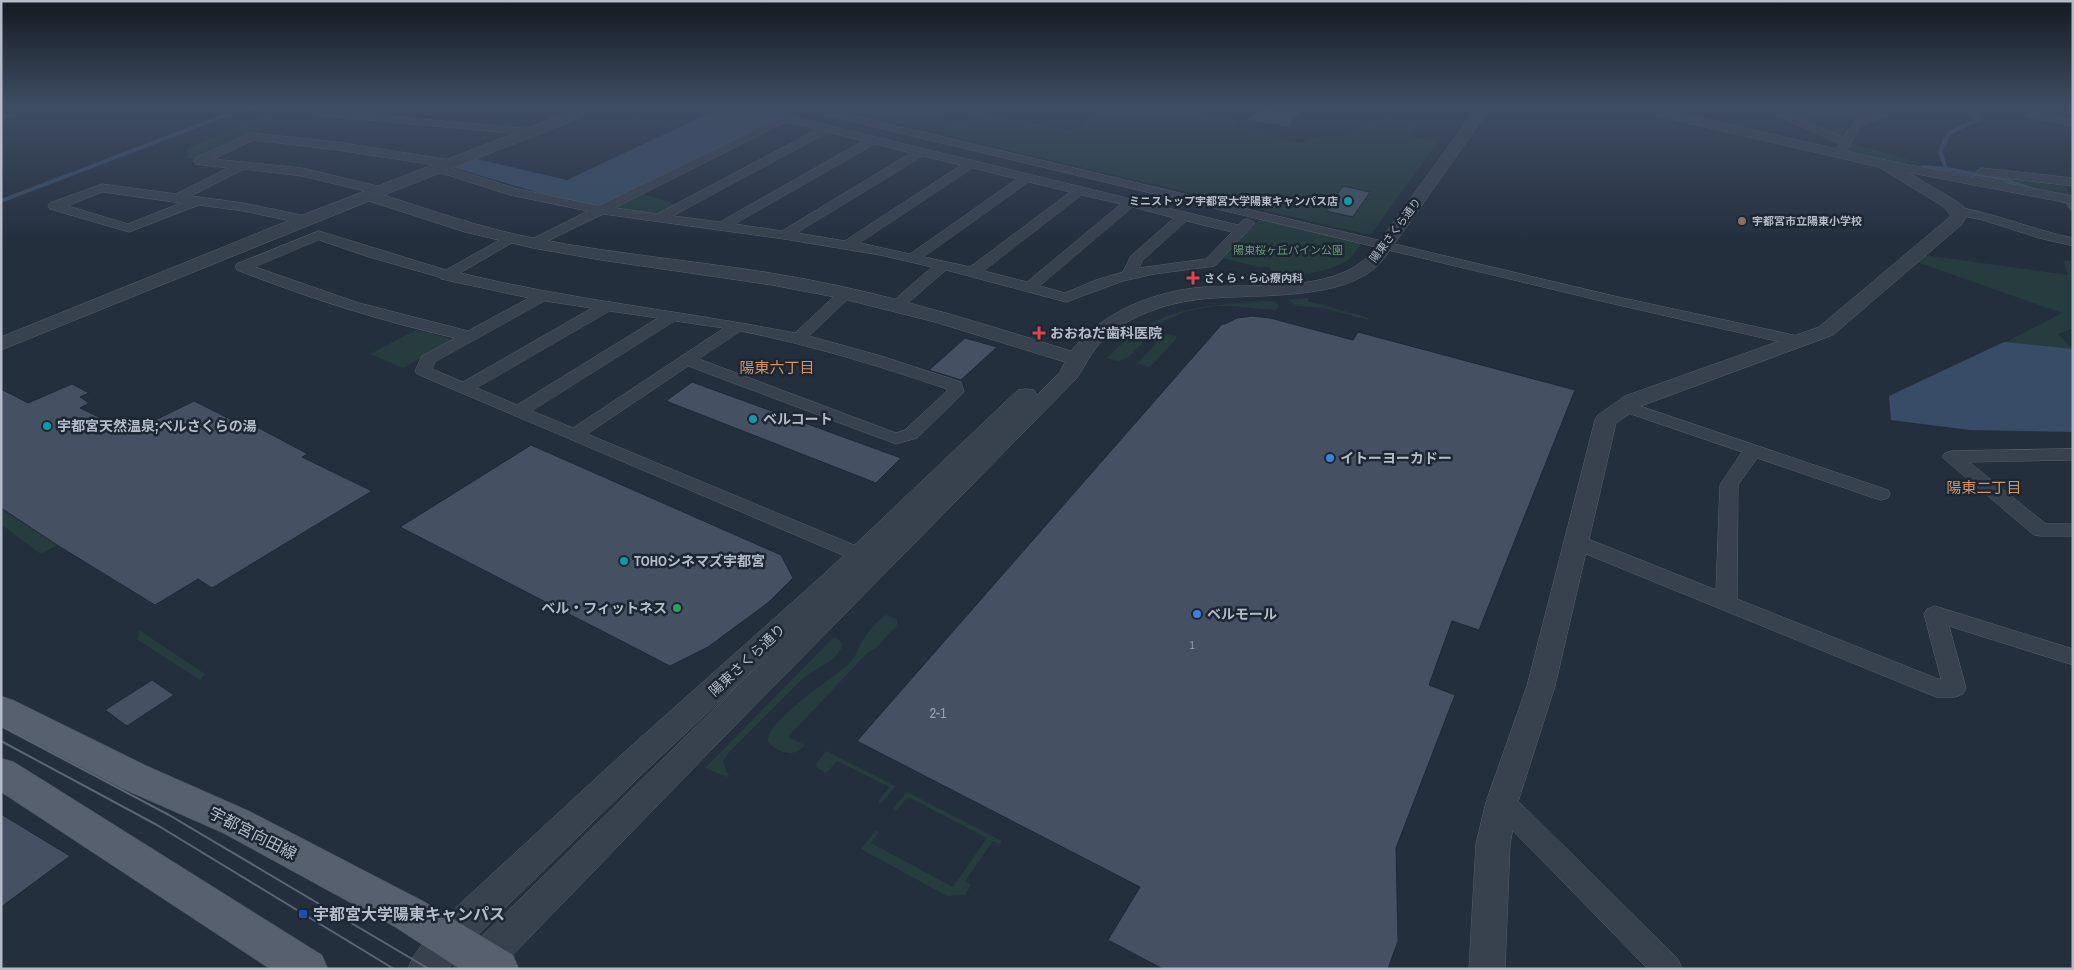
<svg xmlns="http://www.w3.org/2000/svg" width="2074" height="970" font-family="'Archivo Narrow','Noto Sans JP',sans-serif">
<style>
.green{fill:#263c3f}
.water{fill:#394c67}
.lines{fill:none;stroke-linecap:round;stroke-linejoin:round}
.stream{stroke:#394c67;stroke-width:4}
.building{fill:#455162;stroke:#1f2835}
.minor-casing{stroke:#565f6c;stroke-width:1}
.tertiary-casing{stroke:#565f6c;stroke-width:1}
.primary-casing{stroke:#414a57;stroke-width:1}
.minor{fill:#38414e;fill-rule:evenodd}
.tertiary{fill:#38414e;fill-rule:evenodd}
.primary{fill:#56606e;fill-rule:evenodd}
.tram{stroke:#5a6575;stroke-width:2}
.culture-dot{fill:#0f9aa8;stroke:#1d2633;stroke-width:2}
.education-dot{fill:#8d6e63;stroke:#1d2633;stroke-width:2}
.health-dot{fill:#e0444e;stroke:#1d2633;stroke-width:2}
.shop-dot{fill:#3f7fe0;stroke:#1d2633;stroke-width:2}
.leisure-dot{fill:#2e9e5b;stroke:#1d2633;stroke-width:2}
.transit-dot{fill:#1a4fb4;stroke:#1d2633;stroke-width:2}
.labels{text-anchor:middle;dominant-baseline:central;stroke-width:5;stroke-linejoin:round;paint-order:stroke}
.far-poi-label{font-size:11px;font-weight:bold;fill:#b4bcc9;stroke:#1d2633;text-anchor:start}
.far-street-label{font-size:11px;fill:#b4bcc9;stroke:#1d2633}
.far-park-label{font-size:11px;fill:#6b9a76;stroke:#1d2633}
.number-label{font-size:11px;fill:#98a1af}
.poi-label{font-size:14px;font-weight:bold;fill:#b4bcc9;stroke:#1d2633;text-anchor:start}
.street-label{font-size:14px;fill:#b4bcc9;stroke:#1d2633}
.near-number-label{font-size:14px;fill:#98a1af}
.neighbourhood-label{font-size:15px;fill:#d59563;stroke:#1d2633}
.near-street-label{font-size:16px;fill:#b4bcc9;stroke:#1d2633}
.near-poi-label{font-size:16px;font-weight:bold;fill:#b4bcc9;stroke:#1d2633;text-anchor:start}
</style>
<rect width="100%" height="100%" fill="#242f3e"/>
<!-- green -->
<g class="green">
<polygon points="325,107 374,107 388,115 319,110"/>
<polygon points="603,107 678,128 674,129 597,110"/>
<polygon points="826,107 963,107 931,128 920,129"/>
<path d="M1103 107H1196L1192 111 1241 120 1236 126 1280 135 1276 139 1303 143 1308 138C1319 138 1328 133 1339 137L1381 119 1372 116 1380 112 1389 114 1392 118 1418 123 1410 137 1438 141 1372 233 1366 234 945 135 942 131 958 120 966 122 971 118 964 117 974 111 1072 131Z"/>
<polygon points="1716,107 1741,107 1758,110 1754,119 1715,111"/>
<polygon points="1768,107 1890,107 1851,120 1838,137"/>
<polygon points="1955,107 1985,107 1997,109 1989,119"/>
<polygon points="266,113 279,115 255,127 262,128 198,159 188,158 186,149 240,126 236,125"/>
<polygon points="1847,142 1920,163 1891,162 1844,150"/>
<path d="M1987 173 2062 182 2072 197C2044 192 2016 180 1987 173Z"/>
<polygon points="641,193 677,205 659,215 617,210 617,205"/>
<path d="M1265 219 1356 241 1361 245C1356 250 1352 258 1345 262 1332 270 1291 280 1277 275 1273 274 1272 271 1269 267H1259L1222 258 1259 220Z"/>
<polygon points="1924,255 2068,275 2063,260 2073,261 2073,328 2058,334 2073,349 2004,343 2062,313 1914,261"/>
<polygon points="1308,298 1308,301 1369,318 1368,320 1324,308 1297,306 1288,300"/>
<path d="M1275 301 1279 306 1275 310 1232 306H1214L1185 312 1164 321 1127 358 1118 361 1107 358C1159 304 1205 305 1275 301Z"/>
<polygon points="416,330 449,338 448,343 403,368 370,354"/>
<polygon points="1168,334 1176,336 1176,339 1152,365 1149,367 1138,363 1163,336"/>
<polygon points="1,508 57,545 41,554 35,550 1,524"/>
<path d="M886 615 897 619V625L876 648 867 653 788 737 805 745C794 758 780 754 768 742 766 722 828 681 844 668 859 656 856 649 865 637 870 629 879 619 886 615Z"/>
<polygon points="139,630 205,674 200,680 138,640"/>
<polygon points="834,637 840,641 842,645 841,649 833,659 803,678 730,751 723,761 726,771 729,775 727,777 705,768"/>
<polygon points="826,751 895,786 881,804 878,802 889,787 837,761 826,773 817,768 816,764"/>
<polygon points="907,792 1002,841 1000,844 993,841 965,881 971,885 965,895 947,896 861,849 876,830 879,832 871,843 953,887 987,838 908,797 896,811 893,809"/>
</g>
<!-- water -->
<g class="water">
<polygon points="722,107 798,108 602,205 594,206 560,199 455,168 457,164 473,158 567,180"/>
<polygon points="2004,342 2073,349 2073,432 1970,430 1891,420 1889,396"/>
</g>
<g class="lines">
<!-- stream -->
<g class="stream">
<polyline points="1952,107 1981,118 1949,133 1940,151 1946,169 2002,179 2038,191"/>
<polyline points="1,118 36,107"/>
<polyline points="1923,167 1946,169"/>
<polyline points="1,201 226,115 259,107"/>
<polyline points="2066,201 2073,210"/>
</g>
</g>
<!-- building -->
<g class="building">
<polygon points="1261,107 1305,107 1287,127 1247,120"/>
<polygon points="1343,186 1370,192 1353,217 1326,211"/>
<polygon points="1252,316 1270,318 1353,340 1358,332 1575,390 1479,630 1452,621 1429,685 1455,695 1396,848 1398,941 1388,969 1163,969 1108,940 1140,887 857,741 1222,324 1225,324 1237,318"/>
<polygon points="965,338 997,347 961,380 929,370"/>
<polygon points="692,382 901,458 876,483 666,401"/>
<polygon points="72,384 89,393 80,397 89,403 80,408 131,432 194,401 234,421 240,418 308,454 302,457 372,491 212,588 198,579 155,605 57,545 1,508 1,389 28,403"/>
<polygon points="531,445 781,555 793,578 769,602 708,647 670,666 400,527"/>
<polygon points="152,680 174,695 127,726 105,710"/>
<polygon points="1,814 70,856 1,907"/>
</g>
<g class="lines">
<!-- minor casing -->
<g class="minor-casing">
<g id="minor">
<polygon points="253,107 290,107 532,129 538,132 532,135 259,110"/>
<polygon points="798,107 817,107 1614,296 1798,336 1804,338 1806,341 1804,344 1798,346 1614,304 804,110"/>
<polygon points="1758,107 1773,107 1843,137 1854,121 1892,107 1907,107 1905,109 1862,125 1843,155 1839,156 1833,152 1839,144"/>
<polygon points="2033,112 2073,120 2073,126 2029,117 2027,115"/>
<path d="M785 115 1238 225 1243 220 1248 219 1255 223 1215 266 1154 274 1123 281 1066 302 946 270 902 308H892L889 305 892 302 932 267 880 255 784 239 603 214 535 247 530 246 528 243 530 240 588 211 510 195 435 171 433 168 435 165 337 150 254 140 213 159 302 168 386 188 387 191 386 194 381 195 302 176 244 169 191 196 243 203 311 217 313 220 306 224 243 211 199 205 129 232 50 209 48 206 50 203 102 184 176 194 228 168 195 164 193 161 195 158 252 133 337 142 450 160 456 164 450 168 518 189 599 206ZM786 122 818 129 657 214 615 208ZM829 132 863 141 720 222 673 216ZM875 144 911 153 782 231 735 224ZM923 156 961 165 845 241 797 233ZM973 168 1017 179 910 254 860 243ZM1029 182 1070 192 970 267 924 257ZM103 192 181 203 128 224 68 206ZM1082 195 1121 204 1027 282 984 271ZM1133 207 1174 218 1131 256 1123 272 1096 280 1065 293 1040 286ZM1187 221 1232 232 1206 259 1139 268 1142 261Z"/>
<polygon points="1884,160 2073,196 2073,204 1880,167 1878,164"/>
<polygon points="1982,168 2073,178 2073,186 1978,175 1976,172"/>
<path d="M1958 207C1997 214 2034 230 2073 238V246L2039 238 1983 220 1953 214 1951 211Z"/>
<path d="M319 231 446 270 510 234 515 235 517 238 515 241 460 273C571 300 684 311 795 333L841 290H851L853 293 851 296 809 336 881 356 961 382 964 392 917 438 896 444 688 366 587 434 866 550 869 555 866 560 859 562 417 374 415 371 422 356 455 338C381 321 308 298 237 270L235 267 237 264ZM319 240 369 257 439 277 441 279 529 298 468 331 359 303 255 267ZM545 301 592 308 463 382 432 369 435 362ZM610 311 658 318 517 405 477 388ZM675 321 724 328 573 428 532 411ZM741 331C811 345 879 366 947 389V391L905 430 896 433 699 359Z"/>
<polygon points="1625,401 1888,490 1890,494 1888,498 1881,500 1874,498 1757,458 1738,485 1737,599 1938,679 1941,679 1924,614 1927,609 1935,606 2073,649 2073,665 1949,626 1966,688 1963,694 1955,697 1936,697 1569,547 1566,542 1569,537 1576,535 1583,537 1716,590 1720,485 1742,452 1619,410 1616,406 1619,402"/>
<polygon points="2073,449 2072,460 1969,462 2046,524 2073,524 2073,536 2041,536 2034,535 1942,457 1945,453 1951,451"/>
<polygon points="1502,791 1511,794 1678,959 1682,969 1648,969 1493,810 1489,802 1493,794"/>
</g>
</g>
<!-- tertiary casing -->
<g class="tertiary-casing">
<g id="tertiary">
<path d="M583 107H602L600 110 384 195C433 211 482 228 533 238 623 256 715 262 805 279 896 296 984 324 1071 351 1101 314 1147 294 1194 288 1245 282 1334 296 1371 253L1477 107H1491L1383 260C1346 305 1246 292 1194 300 1165 304 1132 315 1110 334 1091 349 1089 361 1076 379L713 748 499 969H455L454 967 459 955 470 948 768 656 641 775 462 950 448 969H408L413 957 436 926 619 757 823 575 1018 390 1026 389 1034 390 1037 395 1060 372 1065 362 935 322 840 298 772 285 601 260 533 248 465 232 369 201 1 350V337L300 216Z"/>
<polygon points="1629,107 1653,107 1889,161 1956,201 1964,207 1967,216 1961,225 1833,335 1641,406 1616,423 1555,686 1518,802 1510,844 1505,969 1469,969 1476,844 1486,802 1527,686 1595,420 1598,415 1625,396 1819,327 1951,216 1944,207 1879,167 1636,111"/>
</g>
</g>
<!-- primary casing -->
<g class="primary-casing">
<g id="primary">
<polygon points="1,696 13,700 147,766 249,811 423,901 513,955 519,969 460,969 395,927 223,833 121,788 1,725"/>
<polygon points="1,758 14,762 322,955 328,969 270,969 1,792"/>
</g>
</g>
<!-- minor -->
<use href="#minor" class="minor"/>
<!-- tertiary -->
<use href="#tertiary" class="tertiary"/>
<!-- primary -->
<use href="#primary" class="primary"/>
<!-- tram -->
<g class="tram">
<polyline points="1,726 169,815 429,969"/>
<polyline points="1,741 157,825 394,969"/>
</g>
</g>
<!-- sky -->
<linearGradient id="sky" x2="0" y2="1"><stop stop-color="#141a22"/><stop offset="0.44" stop-color="#3f4d63"/><stop offset="1" stop-color="#3f4d63" stop-opacity="0"/></linearGradient>
<rect width="2074" height="242" fill="url(#sky)"/>
<!-- markers -->
<g class="culture-dot">
<circle cx="1348" cy="201" r="5"/>
<circle cx="753" cy="419" r="5"/>
<circle cx="47" cy="426" r="5"/>
<circle cx="624" cy="561" r="5"/>
</g>
<circle class="education-dot" cx="1742" cy="221" r="5"/>
<g class="health-dot">
<path d="M1190.5 270.5h5v5h5v5h-5v5h-5v-5h-5v-5h5z"/>
<path d="M1036.5 325.5h5v5h5v5h-5v5h-5v-5h-5v-5h5z"/>
</g>
<g class="shop-dot">
<circle cx="1330" cy="458" r="5"/>
<circle cx="1197" cy="614" r="5"/>
</g>
<circle class="leisure-dot" cx="677" cy="608" r="5"/>
<rect class="transit-dot" x="298" y="909" width="10" height="10" rx="2.5"/>
<g class="labels">
<!-- far-poi labels -->
<g class="far-poi-label">
<text x="1338" y="201" text-anchor="end">ミニストップ宇都宮大学陽東キャンパス店</text>
<text x="1752" y="221">宇都宮市立陽東小学校</text>
<text x="1204" y="278">さくら・ら心療内科</text>
</g>
<!-- far-street labels -->
<g class="far-street-label">
<text transform="translate(1395 230) rotate(-53)">陽東さくら通り</text>
</g>
<!-- far-park labels -->
<g class="far-park-label">
<text x="1288" y="250">陽東桜ヶ丘パイン公園</text>
</g>
<!-- number labels -->
<g class="number-label">
<text x="1192" y="645">1</text>
</g>
<!-- poi labels -->
<g class="poi-label">
<text x="1050" y="333">おおねだ歯科医院</text>
<text x="763" y="419">ベルコート</text>
<text x="57" y="426">宇都宮天然温泉;ベルさくらの湯</text>
<text x="1340" y="458">イトーヨーカドー</text>
<text x="634" y="561">TOHOシネマズ宇都宮</text>
<text x="667" y="608" text-anchor="end">ベル・フィットネス</text>
<text x="1207" y="614">ベルモール</text>
</g>
<!-- street labels -->
<g class="street-label">
<text transform="translate(747 660) rotate(-43)">陽東さくら通り</text>
</g>
<!-- near-number labels -->
<g class="near-number-label">
<text x="938" y="713">2-1</text>
</g>
<!-- neighbourhood labels -->
<g class="neighbourhood-label">
<text x="777" y="367">陽東六丁目</text>
<text x="1984" y="487">陽東二丁目</text>
</g>
<!-- near-street labels -->
<g class="near-street-label">
<text transform="translate(253 833) rotate(27)">宇都宮向田線</text>
</g>
<!-- near-poi labels -->
<g class="near-poi-label">
<text x="313" y="914">宇都宮大学陽東キャンパス</text>
</g>
</g>
<!-- border -->
<rect width="2074" height="970" fill="none" stroke="#b4bcc9" stroke-width="5"/>
</svg>
